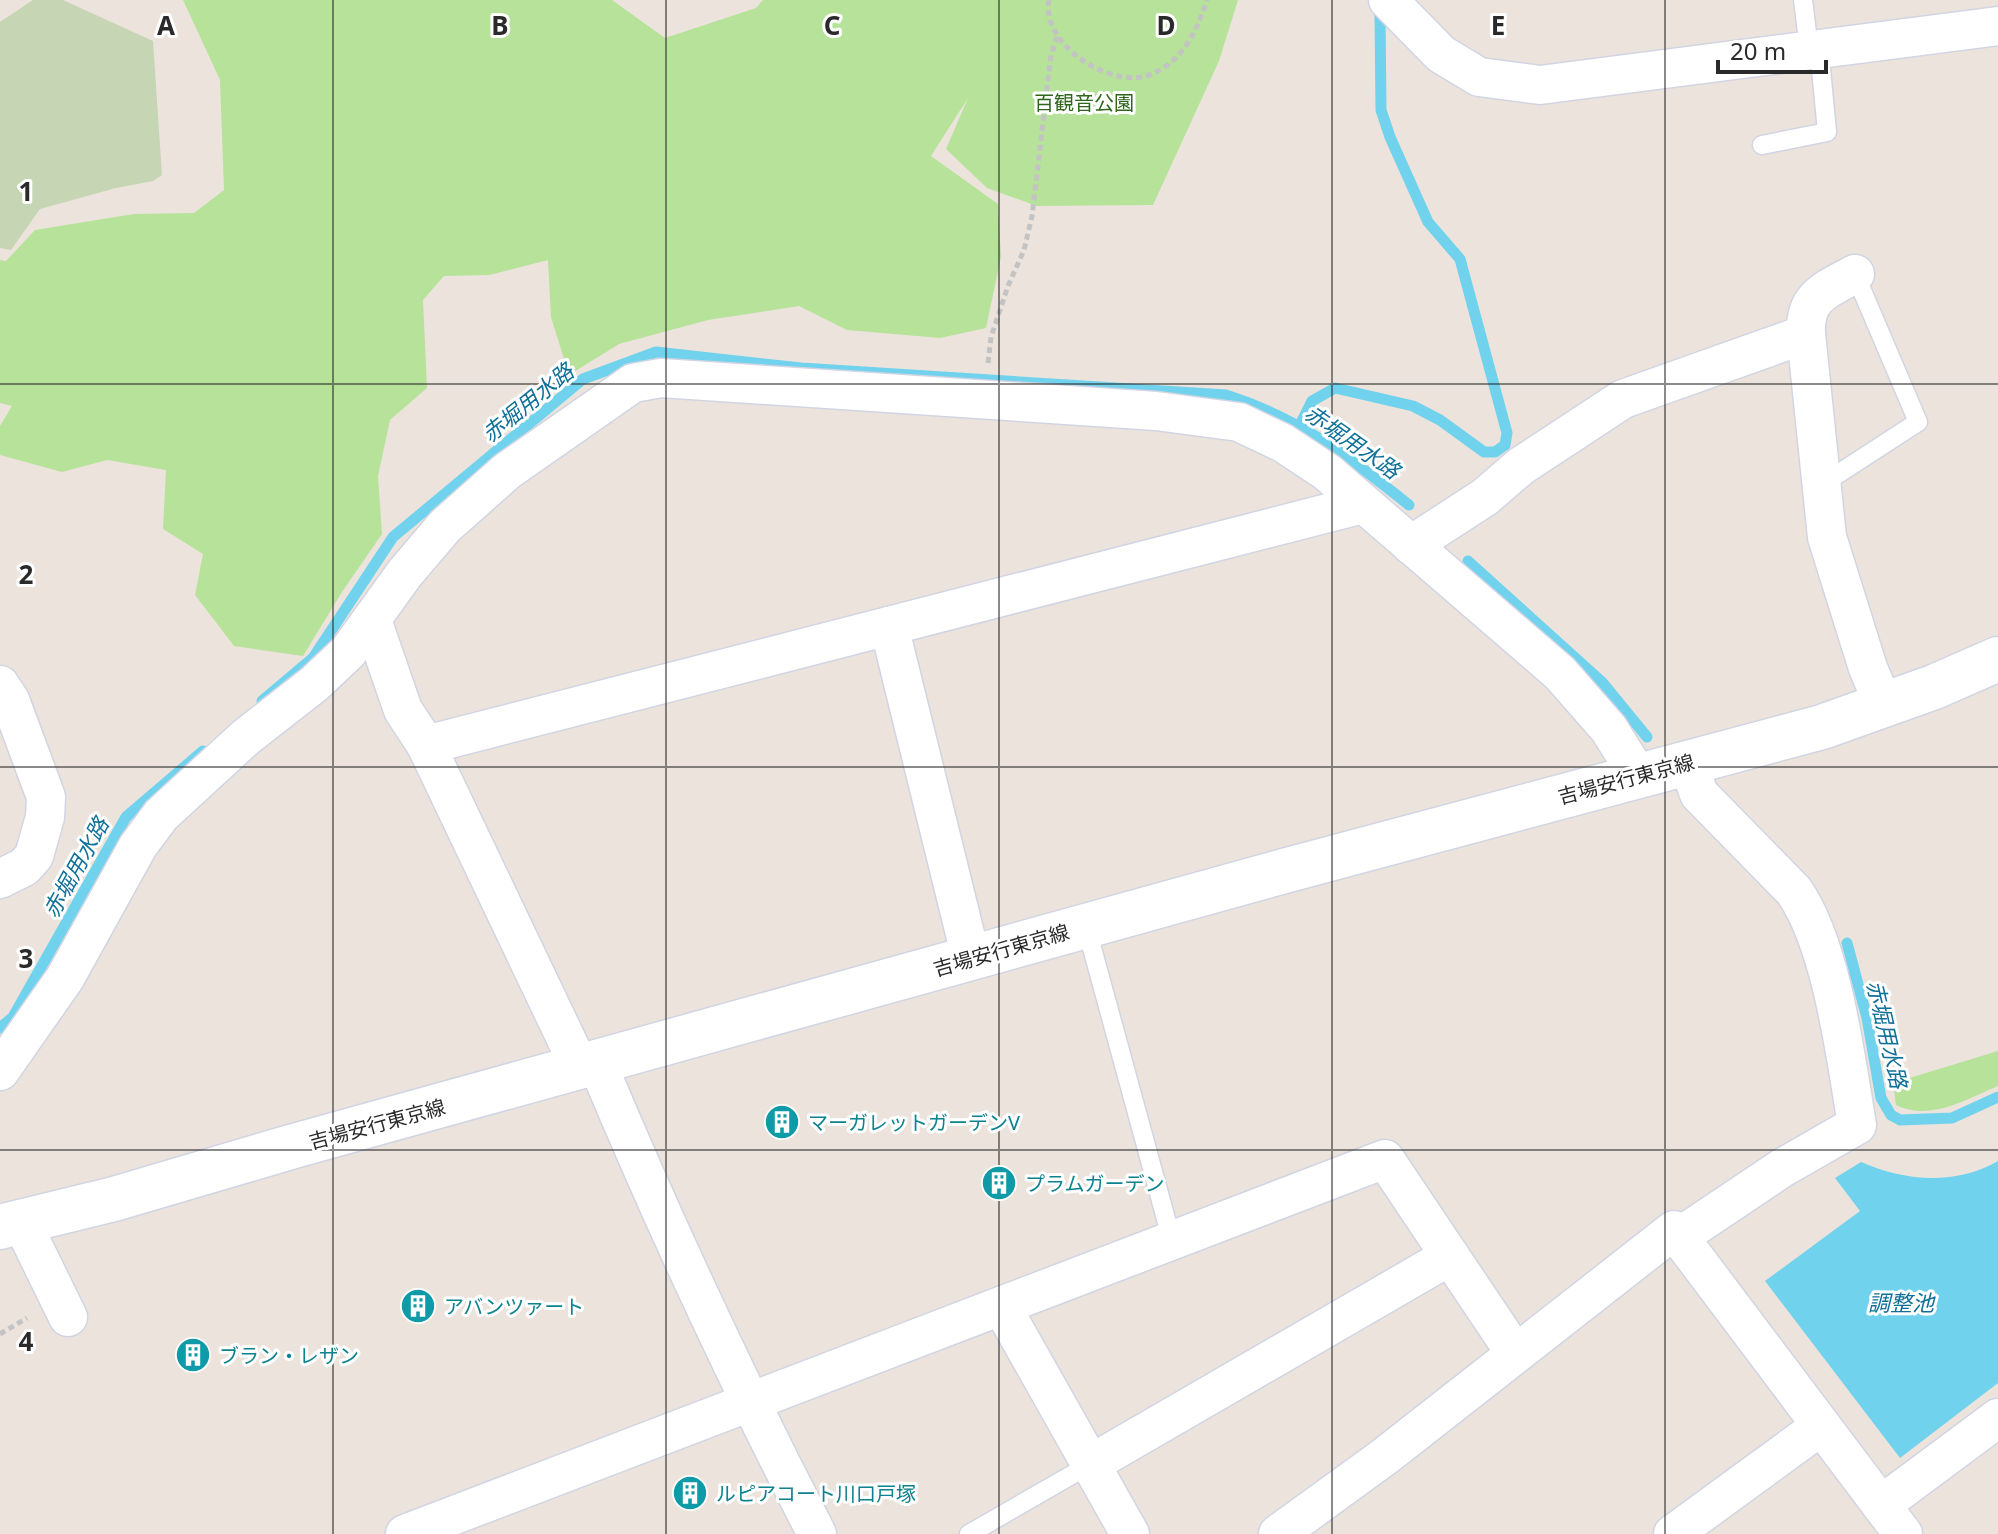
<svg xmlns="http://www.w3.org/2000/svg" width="1998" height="1534" font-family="'Noto Sans','Noto Sans JP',sans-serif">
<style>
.green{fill:#b6e299}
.cemetery{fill:#c6d5b3}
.water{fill:#70d2ec}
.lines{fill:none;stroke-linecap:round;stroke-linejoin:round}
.stream{stroke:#70d2ec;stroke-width:11}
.lane-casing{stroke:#d1d5e3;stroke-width:21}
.street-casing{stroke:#d1d5e3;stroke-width:41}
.secondary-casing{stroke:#d1d5e3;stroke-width:47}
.path{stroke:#c3c3c3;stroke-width:5;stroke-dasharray:6 4;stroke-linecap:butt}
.lane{stroke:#fff;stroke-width:18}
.street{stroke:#fff;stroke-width:38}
.secondary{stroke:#fff;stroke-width:44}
.grid{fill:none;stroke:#2a2a2a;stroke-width:2;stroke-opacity:0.55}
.labels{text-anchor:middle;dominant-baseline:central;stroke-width:6;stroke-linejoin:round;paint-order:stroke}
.park-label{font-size:20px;fill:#2e661b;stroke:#fff}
.street-label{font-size:20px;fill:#2a2a2a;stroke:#fff}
.culture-label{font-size:20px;fill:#0d838f;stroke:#fff;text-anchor:start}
.water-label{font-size:22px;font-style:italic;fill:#0f7098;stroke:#fff}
.grid-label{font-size:26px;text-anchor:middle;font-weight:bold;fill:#2a2a2a;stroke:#fff;stroke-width:6;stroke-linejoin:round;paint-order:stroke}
</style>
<rect width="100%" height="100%" fill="#ece4dc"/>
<!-- green -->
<g class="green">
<polygon points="183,0 612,0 665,38 756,8 763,0 1238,0 1219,61 1153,205 1037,206 987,188 946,149 968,98 931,156 998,204 1001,257 986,328 940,338 847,330 799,306 708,320 619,344 569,375 551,317 548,260 489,275 444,276 423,300 427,388 390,420 378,476 382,534 342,592 303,656 234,646 195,595 203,554 163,529 166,470 107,460 62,472 0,455 0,426 12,406 0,403 0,260 6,261 35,230 134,214 194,213 224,190 220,80"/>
<path d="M1998 1051V1086C1967 1099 1929 1122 1896 1105L1893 1083Z"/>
</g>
<!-- cemetery -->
<polygon class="cemetery" points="33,0 63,0 153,41 162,175 153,181 116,188 40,209 11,250 0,248 0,22"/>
<!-- water -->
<path class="water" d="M1998 1161V1383L1900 1458 1765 1281 1860 1211 1835 1178 1861 1162C1905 1181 1954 1186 1998 1161Z"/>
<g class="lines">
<!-- stream -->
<g class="stream">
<polyline points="1300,425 1312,401 1335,388 1413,406 1440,420 1484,452 1495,452 1505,445 1507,433 1460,259 1428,222 1390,137 1381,110 1380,15 1377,8"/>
<polyline points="1468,561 1602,682 1647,737"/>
<path d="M262 701 313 658 393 537 583 379 656 352 801 368 1226 395C1301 419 1348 456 1409 505"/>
<polyline points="1847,943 1867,1018 1881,1098 1891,1115 1900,1120 1952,1118 1998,1097"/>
<polyline points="0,1028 13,1017 126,817 203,751"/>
</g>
<!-- lane casing -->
<g class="lane-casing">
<g id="lane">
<polyline points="1803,0 1809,49"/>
<polyline points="1762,145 1827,132 1819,48"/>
<polyline points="1824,483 1918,422 1855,274"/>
<polyline points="1086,926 1172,1241"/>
<polyline points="969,1534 1089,1465"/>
</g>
</g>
<!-- street casing -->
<g class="street-casing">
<g id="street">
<polyline points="1388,0 1441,54 1479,77 1540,85 1998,26"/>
<path d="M1855 274C1825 290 1804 297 1806 334L1827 537 1868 668 1884 706"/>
<polyline points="1411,545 1485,497 1521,466 1623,399 1806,334"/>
<polyline points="372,620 403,710 426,745 580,1068"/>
<polyline points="889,626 971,958"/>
<polyline points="0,685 10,700 46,797 45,817 34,856 24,867 0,879"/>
<polyline points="426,745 1363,504"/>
<path d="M597 1063C664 1223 737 1380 817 1534"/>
<polyline points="0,1071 65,978 138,846 161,815 246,737 314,684 348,652 405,573 445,526 507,471 633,383 661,378 1156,411 1239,422 1283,443 1327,472 1560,673 1609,729 1639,777"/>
<polyline points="22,1223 68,1317"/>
<path d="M1679 1237 1782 1168 1857 1125C1846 1059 1832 945 1794 891L1699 794 1688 763"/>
<polyline points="1002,1307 1130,1534"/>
<polyline points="1089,1465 1450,1256"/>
<polyline points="1881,1505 1998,1418"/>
<polyline points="405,1534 1385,1159 1515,1353"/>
<polyline points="1278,1534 1384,1457 1674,1230 1903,1534"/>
<polyline points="1673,1534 1821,1426"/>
</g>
</g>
<!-- secondary casing -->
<g class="secondary-casing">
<polyline id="secondary" points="0,1227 114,1199 294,1146 1284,871 1822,727 1934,687 1998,659"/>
</g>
<!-- path -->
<g class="path">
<path d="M1049 0C1040 45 1115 93 1154 73 1184 59 1197 30 1207 0"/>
<polyline points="988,363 991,337 1008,286 1024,250 1032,216 1051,55 1057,37"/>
<polyline points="0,1334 27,1318"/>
</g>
<!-- lane -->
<use href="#lane" class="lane"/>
<!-- street -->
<use href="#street" class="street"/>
<!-- secondary -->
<use href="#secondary" class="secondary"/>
</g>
<!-- grid -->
<path class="grid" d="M333 0V1534M666 0V1534M999 0V1534M1332 0V1534M1665 0V1534M0 384H1998M0 767H1998M0 1150H1998"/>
<!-- icons -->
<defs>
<g id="building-disc" transform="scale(1.8)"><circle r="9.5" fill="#0f9aa8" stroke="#fff"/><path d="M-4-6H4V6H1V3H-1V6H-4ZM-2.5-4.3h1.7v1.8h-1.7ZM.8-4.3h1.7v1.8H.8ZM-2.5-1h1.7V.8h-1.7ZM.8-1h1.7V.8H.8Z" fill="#fff"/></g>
</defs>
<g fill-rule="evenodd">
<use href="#building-disc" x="782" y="1122"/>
<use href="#building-disc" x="999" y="1183"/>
<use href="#building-disc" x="418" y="1306"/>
<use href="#building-disc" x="193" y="1355"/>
<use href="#building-disc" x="690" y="1493"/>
</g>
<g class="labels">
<!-- park labels -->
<g class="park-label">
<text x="1084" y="102">百観音公園</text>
</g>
<!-- street labels -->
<g class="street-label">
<text transform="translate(1626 779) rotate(-15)">吉場安行東京線</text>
<text transform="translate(1001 950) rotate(-16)">吉場安行東京線</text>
<text transform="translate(377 1124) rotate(-15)">吉場安行東京線</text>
</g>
<!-- culture labels -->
<g class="culture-label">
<text x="808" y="1122">マーガレットガーデンV</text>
<text x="1025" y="1183">プラムガーデン</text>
<text x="444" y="1306">アバンツァート</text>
<text x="219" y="1355">ブラン・レザン</text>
<text x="716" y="1493">ルピアコート川口戸塚</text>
</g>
<!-- water labels -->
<g class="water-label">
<text transform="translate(527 402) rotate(-39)">赤堀用水路</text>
<text transform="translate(1353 441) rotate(35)">赤堀用水路</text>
<text transform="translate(75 867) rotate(-61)">赤堀用水路</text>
<text transform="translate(1888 1034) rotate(77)">赤堀用水路</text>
<text x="1901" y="1302">調整池</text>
</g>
</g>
<g class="grid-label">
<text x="166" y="35">A</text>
<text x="500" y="35">B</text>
<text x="832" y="35">C</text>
<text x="1166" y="35">D</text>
<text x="1498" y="35">E</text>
<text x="26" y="201">1</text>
<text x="26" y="584">2</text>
<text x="26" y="968">3</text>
<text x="26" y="1351">4</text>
</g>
<!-- scale -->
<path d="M1718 60v12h108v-12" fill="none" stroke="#2a2a2a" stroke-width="4"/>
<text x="1730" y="60" font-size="24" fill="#2a2a2a" stroke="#ffffff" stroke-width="6" paint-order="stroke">20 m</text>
</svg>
